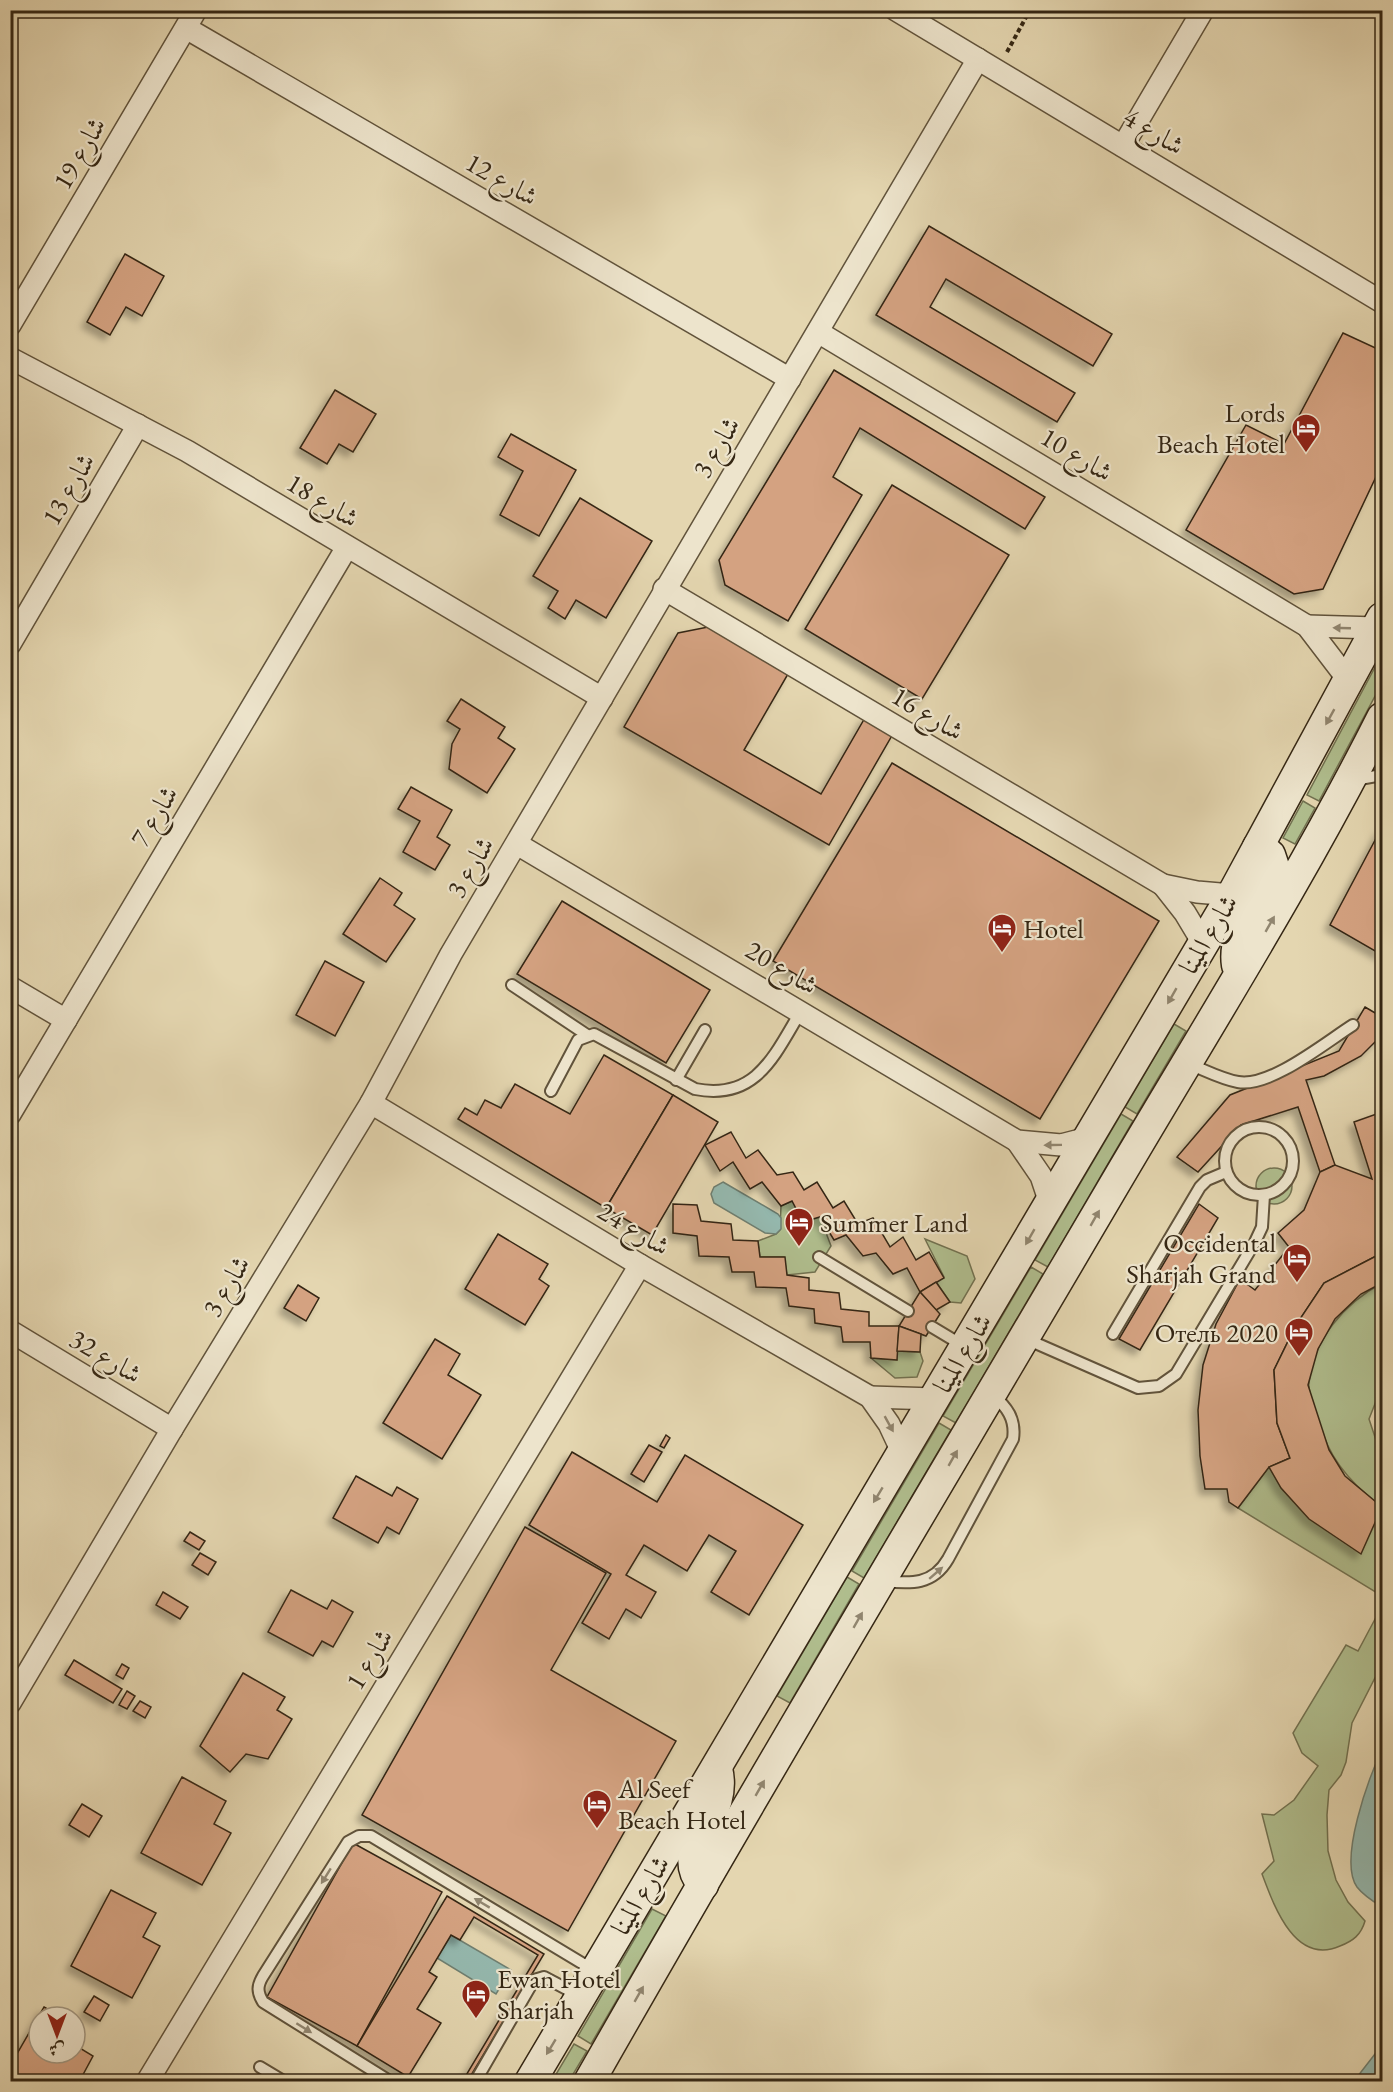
<svg xmlns="http://www.w3.org/2000/svg" width="1393" height="2092" font-family="'EB Garamond',Amiri,serif">
<style>
.green{fill:#b0be8e;stroke:#727251;stroke-width:1.5}
.water{fill:#95b9af;stroke:#6f7f71;stroke-width:1.5}
.building{fill:#d4a281;stroke:#352714;stroke-width:1.5;filter:url(#shadow)}
.lines{fill:none;stroke-linecap:round;stroke-linejoin:round}
.lane-casing{stroke:#61533b;stroke-width:14}
.street-casing{stroke:#61533b;stroke-width:24}
.secondary-casing{stroke:#352714;stroke-width:33}
.path{stroke:#352714;stroke-width:4;stroke-dasharray:4.5 3;stroke-linecap:butt}
.lane{stroke:#ede4cc;stroke-width:10}
.street{stroke:#ede4cc;stroke-width:21}
.secondary{stroke:#ede4cc;stroke-width:30}
.oneway{fill:#918670}
.labels{text-anchor:middle;dominant-baseline:central;stroke-width:4.5;stroke-linejoin:round;paint-order:stroke}
.street-label{font-size:27px;fill:#352714;stroke:#ede4cc}
.poi-label{font-size:27px;fill:#352714;stroke:#ede4cc;text-anchor:start}
</style>
<defs>
<filter id="shadow"><feDropShadow dx="-5.5" dy="5.5" stdDeviation="3" flood-color="#0004"/></filter>
</defs>
<rect width="100%" height="100%" fill="#e4d6b0"/>
<filter id="stains"><feTurbulence type="fractalNoise" baseFrequency=".00333" numOctaves="4"/><feColorMatrix values="0 0 0 0 .2 0 0 0 0 .09 0 0 0 0 .02 0 0 0 .5 -.17"/></filter>
<radialGradient id="worn" r=".72"><stop offset=".6" stop-color="#630" stop-opacity="0"/><stop offset="1" stop-color="#630" stop-opacity=".3"/></radialGradient>
<!-- green -->
<g class="green">
<polygon points="1382,654 1382,683 1319,801 1307,795"/>
<polygon points="1303,801 1315,808 1295,844 1283,838"/>
<polygon points="1174,1024 1186,1031 1137,1114 1125,1107"/>
<polygon points="1121,1114 1133,1121 1048,1267 1035,1260"/>
<circle cx="1274" cy="1186" r="18"/>
<polygon points="792,1201 820,1217 831,1246 815,1272 787,1275 784,1257 760,1257 758,1241 776,1234 780,1230 781,1206"/>
<polygon points="925,1239 967,1256 975,1279 961,1303 950,1302 936,1282 944,1277"/>
<polygon points="1031,1267 1043,1274 956,1423 943,1416"/>
<path d="M1382 1283V1386L1369 1419 1382 1458V1596L1238 1508 1269 1467 1367 1495C1337 1469 1324 1445 1314 1406 1312 1399 1308 1390 1309 1383 1313 1339 1345 1303 1382 1283Z"/>
<polygon points="897,1351 920,1352 923,1361 917,1377 895,1378 871,1358 897,1360"/>
<polygon points="939,1423 951,1430 864,1578 852,1571"/>
<polygon points="847,1577 859,1584 790,1703 777,1696"/>
<path d="M1382 1606V1664L1352 1723 1346 1762 1341 1775 1329 1790 1327 1815 1328 1851 1336 1880 1348 1902 1365 1921C1361 1935 1353 1941 1340 1946 1295 1966 1274 1906 1262 1874L1274 1861 1262 1814 1274 1815 1294 1800 1318 1766 1302 1753 1293 1733 1346 1645 1358 1651Z"/>
<polygon points="652,1909 666,1916 591,2044 578,2036"/>
<polygon points="574,2044 587,2051 569,2081 552,2081"/>
</g>
<!-- water -->
<g class="water">
<polygon points="723,1182 778,1214 781,1218 781,1229 776,1234 765,1233 714,1203 711,1194 714,1187"/>
<path d="M1382 1750V1907C1374 1902 1363 1895 1357 1887 1338 1860 1369 1777 1382 1750Z"/>
<polygon points="451,1935 511,1970 496,1994 437,1958"/>
<polygon points="1382,2045 1382,2081 1354,2081"/>
</g>
<!-- building -->
<g class="building">
<polygon points="929,226 1112,334 1093,366 946,279 930,307 1075,393 1057,422 876,315"/>
<polygon points="125,254 164,276 142,316 126,307 110,335 87,322"/>
<polygon points="1343,333 1382,351 1382,464 1323,589 1294,594 1186,530 1246,425 1284,444"/>
<polygon points="834,370 1045,497 1025,529 860,428 833,477 862,495 788,621 725,585 719,560"/>
<polygon points="335,390 376,414 353,452 339,444 327,464 300,448"/>
<polygon points="511,434 576,470 539,536 500,515 523,471 498,457"/>
<polygon points="892,485 1009,555 922,699 805,629"/>
<polygon points="580,498 652,541 606,618 576,600 565,619 548,608 558,591 533,576"/>
<polygon points="708,627 788,674 744,750 821,794 866,716 894,732 829,845 624,727 678,633"/>
<polygon points="461,699 505,727 498,738 515,749 487,793 449,769 452,744 460,729 447,721"/>
<polygon points="892,763 1159,921 1040,1119 773,961"/>
<polygon points="411,787 452,810 437,837 450,845 435,870 403,852 420,821 398,809"/>
<polygon points="1382,827 1382,955 1330,925"/>
<polygon points="380,878 402,893 394,905 415,919 386,962 343,934"/>
<polygon points="562,901 710,990 666,1063 517,974"/>
<polygon points="325,961 364,982 335,1036 296,1015"/>
<polygon points="1365,1007 1382,1017 1382,1035 1361,1056 1324,1076 1306,1080 1335,1165 1320,1172 1298,1107 1241,1125 1198,1172 1177,1157 1230,1095 1339,1051"/>
<polygon points="604,1055 673,1095 606,1208 458,1119 465,1108 477,1115 485,1100 501,1108 515,1084 570,1114"/>
<polygon points="673,1095 718,1122 652,1235 606,1208"/>
<polygon points="1382,1112 1382,1253 1324,1283 1296,1325 1274,1370 1277,1423 1290,1458 1269,1467 1238,1508 1229,1502 1227,1489 1205,1489 1200,1456 1198,1410 1203,1365 1216,1324 1240,1279 1255,1290 1289,1247 1278,1233 1304,1210 1320,1172 1335,1165 1372,1179 1354,1122"/>
<polygon points="731,1132 746,1158 758,1150 777,1175 793,1172 804,1190 817,1182 833,1208 844,1201 858,1224 873,1218 890,1247 903,1237 916,1260 929,1252 944,1278 920,1292 907,1268 893,1274 876,1253 863,1256 846,1235 834,1240 820,1217 803,1222 792,1201 781,1206 762,1182 750,1189 733,1162 720,1171 705,1145"/>
<polygon points="673,1204 697,1205 701,1221 731,1224 733,1240 758,1241 760,1257 785,1257 787,1275 809,1278 809,1290 839,1293 841,1309 869,1312 869,1326 899,1326 897,1360 871,1358 870,1342 843,1342 841,1327 815,1323 814,1309 789,1306 786,1288 756,1287 754,1272 732,1272 729,1257 699,1256 697,1236 673,1233"/>
<polygon points="1199,1204 1218,1218 1140,1350 1119,1339"/>
<polygon points="498,1234 548,1264 539,1279 549,1286 525,1325 465,1289"/>
<polygon points="1382,1253 1382,1283 1361,1294 1335,1319 1318,1349 1308,1385 1329,1450 1345,1476 1382,1507 1361,1554 1309,1519 1281,1488 1269,1467 1290,1458 1277,1423 1274,1370 1296,1325 1324,1283"/>
<polygon points="936,1282 950,1302 936,1310 920,1292"/>
<polygon points="298,1285 319,1298 306,1321 284,1308"/>
<polygon points="920,1292 940,1314 926,1336 899,1326"/>
<polygon points="899,1326 921,1334 920,1352 897,1351"/>
<polygon points="435,1339 460,1354 448,1375 481,1395 442,1459 383,1423"/>
<polygon points="666,1435 670,1438 664,1448 660,1446"/>
<polygon points="649,1445 662,1452 644,1482 631,1474"/>
<polygon points="572,1452 657,1502 685,1455 803,1525 749,1615 711,1592 736,1551 709,1535 687,1571 644,1545 626,1575 656,1592 641,1618 626,1609 609,1639 582,1623 611,1574 529,1525"/>
<polygon points="356,1476 392,1496 397,1487 418,1499 399,1534 387,1527 378,1543 333,1518"/>
<polygon points="525,1527 606,1573 551,1670 676,1741 568,1931 362,1815"/>
<polygon points="190,1532 205,1541 199,1550 184,1541"/>
<polygon points="200,1553 216,1562 208,1575 192,1565"/>
<polygon points="291,1590 327,1609 332,1600 353,1612 333,1647 322,1641 313,1656 268,1632"/>
<polygon points="163,1592 188,1607 180,1619 156,1605"/>
<polygon points="74,1660 122,1689 113,1703 65,1675"/>
<polygon points="122,1664 129,1668 123,1679 116,1675"/>
<polygon points="243,1673 285,1697 277,1710 292,1719 268,1759 246,1754 230,1772 200,1746"/>
<polygon points="127,1691 135,1696 127,1709 119,1705"/>
<polygon points="140,1701 151,1707 145,1718 133,1711"/>
<polygon points="182,1777 226,1801 214,1824 231,1833 202,1885 141,1853"/>
<polygon points="82,1804 102,1816 89,1837 69,1825"/>
<polygon points="353,1843 442,1892 357,2046 267,1997"/>
<polygon points="111,1890 156,1913 143,1937 160,1946 132,1998 71,1966"/>
<polygon points="447,1896 544,1954 467,2082 462,2082 538,1955 474,1917 460,1940 451,1935 429,1972 437,1977 417,2009 441,2023 408,2077 357,2046"/>
<polygon points="94,1996 109,2005 100,2021 84,2012"/>
<polygon points="44,2007 61,2017 39,2017 39,2053 75,2053 75,2045 93,2056 79,2082 23,2082 10,2075 10,2066"/>
</g>
<g class="lines">
<!-- lane casing -->
<g class="lane-casing">
<g id="lane">
<polyline points="1354,780 1382,775"/>
<polyline points="512,985 587,1035"/>
<path d="M1189 1064C1205 1070 1221 1079 1238 1082 1270 1088 1326 1042 1353 1025"/>
<polyline points="676,1080 705,1030"/>
<path d="M551 1091 578 1040 594 1034 695 1089C756 1101 774 1056 801 1011"/>
<circle cx="1259" cy="1161" r="34"/>
<polyline points="819,1257 908,1311"/>
<polyline points="932,1327 962,1345"/>
<polyline points="1113,1334 1200,1187 1207,1180 1226,1172"/>
<polyline points="1024,1338 1138,1388 1159,1386 1176,1374 1255,1242 1262,1227 1264,1195"/>
<path d="M884 1581C911 1584 933 1585 948 1559L1013 1439C1016 1419 1007 1407 992 1394"/>
<polyline points="260,2067 285,2082"/>
<path d="M391 2082 263 2002C257 1992 257 1986 263 1976L348 1842 359 1836H371L595 1971"/>
<polyline points="475,2082 534,1980 544,1977 578,1995"/>
</g>
</g>
<!-- street casing -->
<g class="street-casing">
<g id="street">
<polyline points="896,10 1382,302"/>
<polyline points="186,28 790,379"/>
<polyline points="1123,146 1203,10"/>
<polyline points="10,325 196,10"/>
<polyline points="818,332 1307,626 1349,681"/>
<polyline points="10,358 187,451 602,698"/>
<polyline points="664,589 1163,885 1197,892 1232,895"/>
<polyline points="1307,626 1377,628"/>
<polyline points="10,644 138,425"/>
<polyline points="517,844 1017,1141 1061,1145 1088,1138"/>
<polyline points="1163,885 1185,913 1203,943"/>
<polyline points="10,987 66,1020"/>
<polyline points="371,1103 640,1265 870,1397 889,1424 903,1454"/>
<polyline points="10,1114 347,547"/>
<polyline points="1017,1141 1041,1176 1050,1203"/>
<polyline points="10,1331 172,1429"/>
<polyline points="870,1397 935,1399"/>
<polyline points="10,1703 172,1429 371,1103 451,954 978,59"/>
<polyline points="147,2082 640,1265"/>
</g>
</g>
<!-- secondary casing -->
<g class="secondary-casing">
<g id="secondary">
<path d="M1237 965C1231 926 1268 903 1274 867L1270 855 1258 847"/>
<path d="M703 1885C671 1847 730 1819 717 1769"/>
<polyline points="530,2082 1232,895 1382,618"/>
<path d="M589 2082C759 1783 936 1488 1110 1192 1202 1035 1300 881 1382 718"/>
</g>
</g>
<!-- path -->
<polyline class="path" points="1007,52 1030,10"/>
<!-- lane -->
<use href="#lane" class="lane"/>
<!-- street -->
<use href="#street" class="street"/>
<!-- secondary -->
<use href="#secondary" class="secondary"/>
</g>
<!-- one-way arrows -->
<defs><path id="oneway-solid" d="M-6-.8H1V-3.2L6.5 0L1 3.2V.8H-6Z" transform="scale(1.5)"/></defs>
<g class="oneway">
<use href="#oneway-solid" transform="translate(1342 628) rotate(-178)"/>
<use href="#oneway-solid" transform="translate(1330 717) rotate(119)"/>
<use href="#oneway-solid" transform="translate(1270 924) rotate(-60)"/>
<use href="#oneway-solid" transform="translate(1172 996) rotate(120)"/>
<use href="#oneway-solid" transform="translate(1053 1145) rotate(179)"/>
<use href="#oneway-solid" transform="translate(1095 1218) rotate(-60)"/>
<use href="#oneway-solid" transform="translate(1030 1237) rotate(120)"/>
<use href="#oneway-solid" transform="translate(889 1424) rotate(61)"/>
<use href="#oneway-solid" transform="translate(953 1458) rotate(-60)"/>
<use href="#oneway-solid" transform="translate(878 1495) rotate(121)"/>
<use href="#oneway-solid" transform="translate(936 1573) rotate(-41)"/>
<use href="#oneway-solid" transform="translate(858 1620) rotate(-60)"/>
<use href="#oneway-solid" transform="translate(760 1788) rotate(-60)"/>
<use href="#oneway-solid" transform="translate(326 1876) rotate(122)"/>
<use href="#oneway-solid" transform="translate(482 1903) rotate(-149)"/>
<use href="#oneway-solid" transform="translate(639 1994) rotate(-60)"/>
<use href="#oneway-solid" transform="translate(304 2028) rotate(32)"/>
<use href="#oneway-solid" transform="translate(551 2047) rotate(121)"/>
</g>
<!-- icons -->
<defs>
<g id="hotel-pin" transform="scale(1.5)"><path d="M0 17L-7.5 6A9.5 9.5 0 1 1 7.5 6Z" fill="#8f2418" stroke="#ede4cc"/><path d="M-6-4.5h1.5V1H6V5H4.5V3h-9V5H-6ZM-4 0a1.8 1.8 0 1 1 3.6 0ZM.5 0V-2.5h3Q6-2.5 6 0Z" fill="#fff"/></g>
</defs>
<g fill-rule="evenodd">
<use href="#hotel-pin" x="1306" y="428"/>
<use href="#hotel-pin" x="1002" y="928"/>
<use href="#hotel-pin" x="799" y="1222"/>
<use href="#hotel-pin" x="1297" y="1258"/>
<use href="#hotel-pin" x="1299" y="1332"/>
<use href="#hotel-pin" x="597" y="1804"/>
<use href="#hotel-pin" x="476" y="1994"/>
</g>
<g class="labels">
<!-- street labels -->
<g class="street-label">
<text transform="translate(1154 131) rotate(31)">شارع 4</text>
<text transform="translate(79 153) rotate(-60)">شارع 19</text>
<text transform="translate(502 179) rotate(30)">شارع 12</text>
<text transform="translate(716 447) rotate(-59)">شارع 3</text>
<text transform="translate(1077 454) rotate(31)">شارع 10</text>
<text transform="translate(68 489) rotate(-60)">شارع 13</text>
<text transform="translate(323 500) rotate(31)">شارع 18</text>
<text transform="translate(928 713) rotate(31)">شارع 16</text>
<text transform="translate(154 816) rotate(-59)">شارع 7</text>
<text transform="translate(470 867) rotate(-59)">شارع 3</text>
<text transform="translate(1208 934) rotate(-59)">شارع المينا</text>
<text transform="translate(782 967) rotate(31)">شارع 20</text>
<text transform="translate(634 1228) rotate(31)">شارع 24</text>
<text transform="translate(226 1286) rotate(-59)">شارع 3</text>
<text transform="translate(962 1353) rotate(-59)">شارع المينا</text>
<text transform="translate(106 1356) rotate(31)">شارع 32</text>
<text transform="translate(369 1659) rotate(-59)">شارع 1</text>
<text transform="translate(640 1895) rotate(-59)">شارع المينا</text>
</g>
<!-- poi labels -->
<g class="poi-label">
<text x="1285" y="412" text-anchor="end">Lords<tspan x="1285" dy="31">Beach Hotel</tspan></text>
<text x="1023" y="928">Hotel</text>
<text x="820" y="1222">Summer Land</text>
<text x="1276" y="1242" text-anchor="end">Occidental<tspan x="1276" dy="31">Sharjah Grand</tspan></text>
<text x="1278" y="1332" text-anchor="end">Отель 2020</text>
<text x="618" y="1788">Al Seef<tspan x="618" dy="31">Beach Hotel</tspan></text>
<text x="497" y="1978">Ewan Hotel<tspan x="497" dy="31">Sharjah</tspan></text>
</g>
</g>
<!-- margin -->
<rect width="1393" height="2092" fill="none" stroke="#e4d6b0" stroke-width="36"/>
<rect x="12" y="12" width="1369" height="2068" fill="none" stroke="#352714" stroke-width="3"/>
<rect x="18" y="18" width="1357" height="2056" fill="none" stroke="#352714" stroke-width="1.5"/>
<!-- north arrow -->
<g transform="translate(57 2035) rotate(180)"><circle r="28" fill="#ede4cc" stroke="#a39882" stroke-width="1.5"/>
<path d="M0-4.5L10 22L0 15L-10 22Z" fill="#8f2418"/>
<text y="-9" font-size="16" font-weight="bold" text-anchor="middle" fill="#352714">ش</text>
</g>
<rect width="100%" height="100%" filter="url(#stains)"/>
<rect width="100%" height="100%" fill="url(#worn)"/>
</svg>
